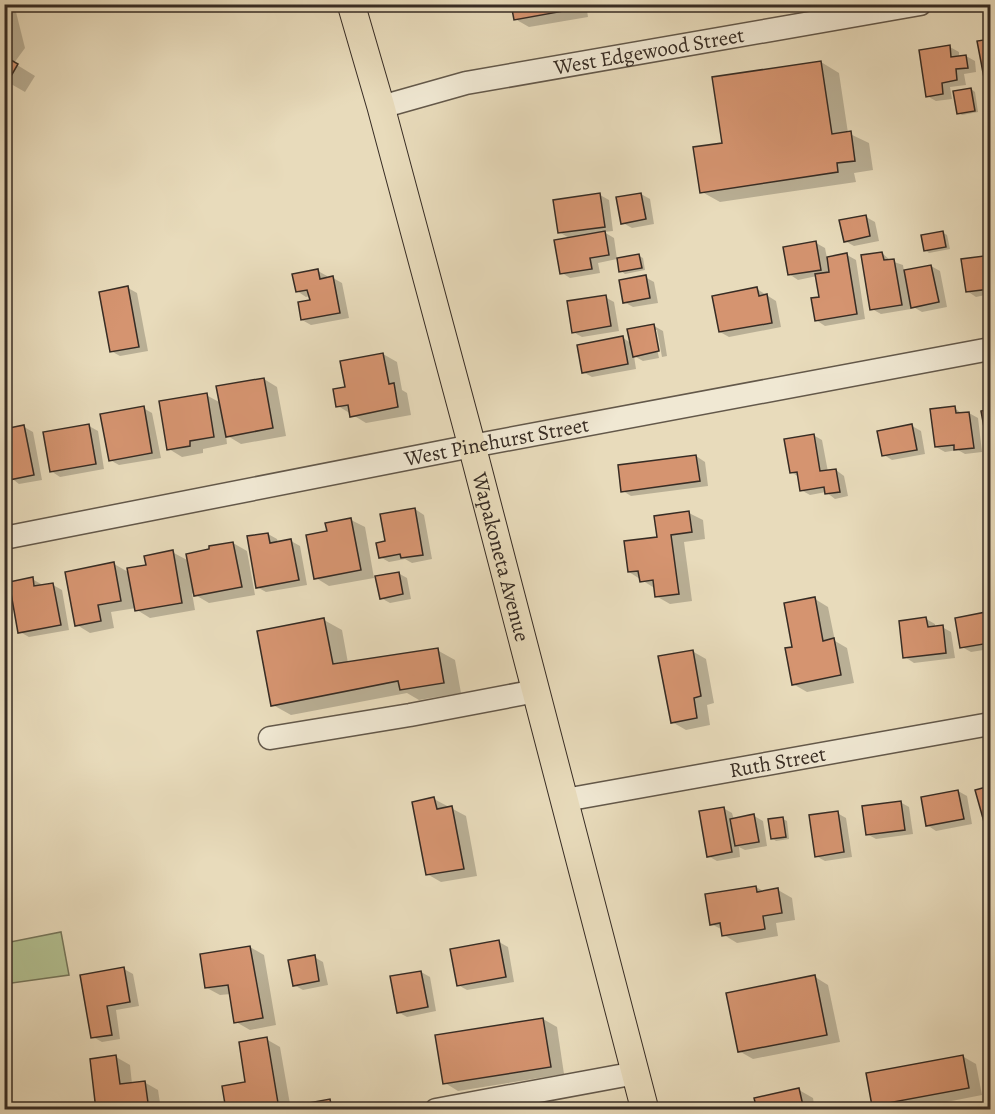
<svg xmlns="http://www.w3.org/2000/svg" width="995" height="1114" font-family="Alegreya,serif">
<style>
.green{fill:#b3c192;stroke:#75765b;stroke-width:1.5}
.shadow{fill:#0003}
.building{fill:#d59470;stroke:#372c24;stroke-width:1.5}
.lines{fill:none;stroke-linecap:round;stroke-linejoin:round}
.minor-casing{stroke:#63584a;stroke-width:25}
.major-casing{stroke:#372c24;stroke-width:29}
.minor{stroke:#f0e8d3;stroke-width:22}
.major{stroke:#e8dbbb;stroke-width:27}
.labels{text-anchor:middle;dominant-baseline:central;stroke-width:4.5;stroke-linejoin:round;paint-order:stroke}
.street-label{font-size:21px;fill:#372c24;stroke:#f0e8d3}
</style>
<rect width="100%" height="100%" fill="#e8dbbb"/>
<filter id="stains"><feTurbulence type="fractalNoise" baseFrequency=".00333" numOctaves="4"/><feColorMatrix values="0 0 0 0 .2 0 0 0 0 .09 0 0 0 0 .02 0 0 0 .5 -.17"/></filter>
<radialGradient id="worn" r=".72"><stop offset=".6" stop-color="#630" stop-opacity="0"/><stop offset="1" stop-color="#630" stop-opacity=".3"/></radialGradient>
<!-- green -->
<polygon class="green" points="61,932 69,975 5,984 5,943"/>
<!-- shadow -->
<g class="shadow">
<polygon points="4,4 14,4 25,48 14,63 35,76 25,92 4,80"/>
<polygon points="586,4 588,17 529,27 515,19 514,10 502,12 489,5"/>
<polygon points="990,41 990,103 979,43"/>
<polygon points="950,47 959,52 959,57 966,56 975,61 976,72 964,74 966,85 950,87 952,99 936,101 927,96"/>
<polygon points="821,62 839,73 848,133 869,143 873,170 854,173 856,182 720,202 702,192 724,145"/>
<polygon points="971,89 975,92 978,112 962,115 958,113"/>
<polygon points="641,194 650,199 654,224 632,228 623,223"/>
<polygon points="600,195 609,200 613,231 604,232 614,238 617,259 598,263 600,273 570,278 562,273 571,239 559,232"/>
<polygon points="866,217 875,222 879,241 854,246 845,241"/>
<polygon points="943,233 947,235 950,249 929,253 925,250"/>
<polygon points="816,243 825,248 827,258 847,255 856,260 865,319 825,326 816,320 820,298 817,276 798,280 789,274"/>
<polygon points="882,253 891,261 903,265 904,272 931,266 940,271 947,307 922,312 910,305 911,309 881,314 872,309"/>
<polygon points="639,256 643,258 645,270 625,274 621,271"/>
<polygon points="984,257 990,261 990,294 976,297 967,291"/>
<polygon points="318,271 327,276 327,279 333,278 342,283 349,318 311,325 302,320 311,301 310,296 306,297 297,291"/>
<polygon points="645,277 654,282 658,303 633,307 624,302"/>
<polygon points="128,288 137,293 148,351 120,356 111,351"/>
<polygon points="757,289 776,301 781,327 729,337 720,332"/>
<polygon points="605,297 614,302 619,331 582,337 573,332"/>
<polygon points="654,326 663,331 667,356 662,357 657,330 653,330 659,358 643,361 634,356 636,369 592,377 583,372 623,338 631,343"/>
<polygon points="383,354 397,362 402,390 407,393 411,415 366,423 338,406 346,388"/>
<polygon points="264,379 277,387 286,436 241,444 226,435 227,444 203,449 203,453 182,457 169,449 206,395 221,403"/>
<polygon points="143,408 152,413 161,458 119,465 110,460"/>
<polygon points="954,408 963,414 969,413 978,418 982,452 965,454 958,450 945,452 936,447"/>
<polygon points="990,411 990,454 982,412"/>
<polygon points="89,426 98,431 104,469 60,477 51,471"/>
<polygon points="912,426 921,431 925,454 892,460 884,455"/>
<polygon points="24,427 33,432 42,480 19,484 10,477 4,478 4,430"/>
<polygon points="813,435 822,440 828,472 836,470 844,476 848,496 835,499 826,492 810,495 801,490 799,477 791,472"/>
<polygon points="696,456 705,462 708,486 631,496 623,491"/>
<polygon points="415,509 424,515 432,559 412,563 405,559 389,562 380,557 386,542"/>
<polygon points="689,513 703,520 705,539 684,542 692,601 670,604 656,596 656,589 629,572 658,538"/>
<polygon points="351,520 365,527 374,578 329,586 316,578"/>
<polygon points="268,534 277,539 278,543 291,541 300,546 307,585 266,592 257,587"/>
<polygon points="233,543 247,551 255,595 209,603 192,593 195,610 150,618 137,610 136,608 111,612 114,628 90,633 77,625 114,564 130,573 148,566 172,552 189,561"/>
<polygon points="398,573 407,578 411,599 390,603 381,598"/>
<polygon points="32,579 41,584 42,587 53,585 62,590 69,630 29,637 20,632"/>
<polygon points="815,599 828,607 835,641 847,648 854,683 807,692 793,684 794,648"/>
<polygon points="4,605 11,641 4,642"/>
<polygon points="986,614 990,616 990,649 971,652 962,647"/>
<polygon points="926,619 935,624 935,628 942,627 951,632 955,658 914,663 905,657"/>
<polygon points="324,620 342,630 348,663 437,650 455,660 461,693 419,700 407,693 291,715 273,705"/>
<polygon points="692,651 706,659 714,703 707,705 710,725 686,730 672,722"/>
<polygon points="990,788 990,824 985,821 977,791"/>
<polygon points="958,791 967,796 972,824 936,831 927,825"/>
<polygon points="434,799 466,816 477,876 441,882 427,874"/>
<polygon points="900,802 909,807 913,834 876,839 867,834"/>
<polygon points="723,808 732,813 734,820 754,816 763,821 767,846 745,850 739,847 740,857 717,861 708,856"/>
<polygon points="837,813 846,818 852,857 825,861 816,856"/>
<polygon points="783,819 787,821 789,839 776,841 772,838"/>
<polygon points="756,887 765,892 778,890 792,898 795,920 776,923 778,936 737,943 724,935 723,930 711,924 707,895"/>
<polygon points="499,942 508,947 514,982 467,990 458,985"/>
<polygon points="250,947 264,955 276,1025 250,1030 236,1022 231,994 220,995 207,988"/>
<polygon points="314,957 323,962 328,985 303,990 294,985"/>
<polygon points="124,969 133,974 139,1006 116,1010 120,1039 102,1042 93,1037"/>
<polygon points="421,972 430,977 436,1011 407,1017 398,1012"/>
<polygon points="815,977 828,985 840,1042 753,1059 739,1051"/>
<polygon points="543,1019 557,1027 564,1074 458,1091 445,1083"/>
<polygon points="266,1039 280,1047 291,1110 227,1110 247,1083"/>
<polygon points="962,1056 976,1064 982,1095 906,1110 881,1110 874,1105"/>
<polygon points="116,1057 130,1065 132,1084 144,1082 158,1090 161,1110 98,1110"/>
<polygon points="799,1090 813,1098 815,1110 758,1110"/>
<polygon points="330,1101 339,1106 340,1110 300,1110"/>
</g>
<!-- building -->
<g class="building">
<polygon points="511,4 574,4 575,9 514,20"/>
<polygon points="990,39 990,104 989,104 977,41"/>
<polygon points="950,45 951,57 966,55 968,68 956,69 957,80 942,83 943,94 926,97 919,50"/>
<polygon points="4,56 18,64 7,83 4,82"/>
<polygon points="821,61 832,134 851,131 855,161 837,163 838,172 700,193 693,147 722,143 712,77"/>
<polygon points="971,88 975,111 957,114 953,91"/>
<polygon points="600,193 605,227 558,233 553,200"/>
<polygon points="641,193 646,219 621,224 616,197"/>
<polygon points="866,215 870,236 844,242 839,220"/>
<polygon points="605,231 609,255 590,258 592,269 560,274 554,240"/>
<polygon points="943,231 946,247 924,251 921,235"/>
<polygon points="816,241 821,270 788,275 783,247"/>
<polygon points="882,252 884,260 894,259 902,305 870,310 861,255"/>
<polygon points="847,253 857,314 815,321 811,298 819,297 815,274 829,272 827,257"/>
<polygon points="639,254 642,268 619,272 617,258"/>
<polygon points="984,256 986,272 990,271 990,289 966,292 961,259"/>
<polygon points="931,265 939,302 911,308 904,270"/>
<polygon points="318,269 320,279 333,276 340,313 301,320 298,302 310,300 307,290 296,292 292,274"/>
<polygon points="646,275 650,298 623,303 619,280"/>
<polygon points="128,286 139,347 110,352 99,292"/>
<polygon points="757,287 759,296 767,294 772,323 719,332 712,296"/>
<polygon points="606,295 611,326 572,333 567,301"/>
<polygon points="654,324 659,351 633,357 627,329"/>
<polygon points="623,336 628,364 582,373 577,345"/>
<polygon points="383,353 389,384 394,383 398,407 350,417 348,405 336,407 333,389 345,387 340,361"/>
<polygon points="264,378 273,428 226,437 216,386"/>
<polygon points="207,393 214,437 190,441 190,446 167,450 159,401"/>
<polygon points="144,406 152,453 109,461 100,414"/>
<polygon points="955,406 956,413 969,412 974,448 954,450 954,445 935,447 930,409"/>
<polygon points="990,409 990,454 989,454 981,411"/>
<polygon points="89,424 96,464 50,472 43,432"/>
<polygon points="912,424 917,450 882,456 877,431"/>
<polygon points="24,425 34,475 9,480 8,472 4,472 4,429"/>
<polygon points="814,434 820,471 836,469 840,492 825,494 824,487 800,491 797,472 790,473 784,439"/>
<polygon points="696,455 700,481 621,492 618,465"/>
<polygon points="415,508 423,555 401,558 400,554 379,558 376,543 385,541 380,514"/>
<polygon points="689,511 692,532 671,535 679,594 655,597 653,580 640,582 638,571 628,572 624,541 657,537 654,516"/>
<polygon points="351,518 361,570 314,579 306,535 327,531 325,523"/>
<polygon points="268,533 270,543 291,539 299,580 256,588 247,536"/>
<polygon points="233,542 242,587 194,596 186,554 209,549 209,546"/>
<polygon points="173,550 182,603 135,611 127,568 146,565 144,556"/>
<polygon points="114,562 121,601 98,605 101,621 75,626 65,572"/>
<polygon points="399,572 403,594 380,599 375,576"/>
<polygon points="33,577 34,586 53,583 61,625 18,633 9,582"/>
<polygon points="815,597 823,641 834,638 841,675 792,685 785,648 792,647 784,603"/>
<polygon points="986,612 990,643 960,648 955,618"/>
<polygon points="926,617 928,627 943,625 946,653 903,658 899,621"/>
<polygon points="324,618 333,664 438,648 444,683 400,690 398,681 271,706 257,631"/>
<polygon points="693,650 701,696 694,698 697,718 671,723 658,656"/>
<polygon points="990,786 990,820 984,822 975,790"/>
<polygon points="958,790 964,819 926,826 921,797"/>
<polygon points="434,797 437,809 452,806 464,869 426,875 412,802"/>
<polygon points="901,801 905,830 866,835 862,806"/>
<polygon points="724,807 732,852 707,857 699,811"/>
<polygon points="838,811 844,852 815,857 809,815"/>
<polygon points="754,814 759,842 735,846 730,819"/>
<polygon points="783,817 786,837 771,839 768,819"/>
<polygon points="756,886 757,892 778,888 782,913 763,916 765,929 722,936 720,923 710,925 705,894"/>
<polygon points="499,940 506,977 457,986 450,949"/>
<polygon points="250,946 263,1018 234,1023 228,985 205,988 200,954"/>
<polygon points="315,955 319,981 293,986 288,960"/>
<polygon points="124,967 130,1002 107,1006 112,1035 91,1038 80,975"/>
<polygon points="421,971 428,1007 397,1013 390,976"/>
<polygon points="815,975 827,1035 738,1052 726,993"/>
<polygon points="543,1018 551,1067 443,1084 435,1035"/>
<polygon points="267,1037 279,1109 226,1110 222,1086 245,1082 239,1042"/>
<polygon points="116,1055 120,1084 145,1081 149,1110 96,1110 90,1059"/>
<polygon points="963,1055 969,1088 872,1106 866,1073"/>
<polygon points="799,1088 804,1110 757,1110 754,1098"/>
<polygon points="330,1099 332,1110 298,1110 297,1105"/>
</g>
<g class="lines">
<!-- minor casing -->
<g class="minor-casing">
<g id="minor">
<path id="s1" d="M381 107 466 83 920 4"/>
<path id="s2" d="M4 538 472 446 990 349"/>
<polyline points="270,738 410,715 536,691"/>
<path id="s3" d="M565 800 990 724"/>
<polyline points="436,1110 636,1073"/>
</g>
</g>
<!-- major casing -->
<g class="major-casing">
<g id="major">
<path id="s4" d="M351 4 381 107 472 446 645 1110"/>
</g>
</g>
<!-- minor -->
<use href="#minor" class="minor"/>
<!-- major -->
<use href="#major" class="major"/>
</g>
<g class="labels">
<!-- street labels -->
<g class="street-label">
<text stroke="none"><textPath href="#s1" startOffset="274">West Edgewood Street</textPath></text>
<text stroke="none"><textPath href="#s2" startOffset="502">West Pinehurst Street</textPath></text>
<text stroke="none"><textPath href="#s4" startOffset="573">Wapakoneta Avenue</textPath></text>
<text stroke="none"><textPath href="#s3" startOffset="216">Ruth Street</textPath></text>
</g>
</g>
<!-- margin -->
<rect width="995" height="1114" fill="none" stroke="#e8dbbb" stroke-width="24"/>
<rect x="6" y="6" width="983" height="1102" fill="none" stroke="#372c24" stroke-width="3"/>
<rect x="12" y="12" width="971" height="1090" fill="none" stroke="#372c24" stroke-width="1.5"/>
<rect width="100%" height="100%" filter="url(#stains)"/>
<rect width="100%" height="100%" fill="url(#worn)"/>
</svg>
